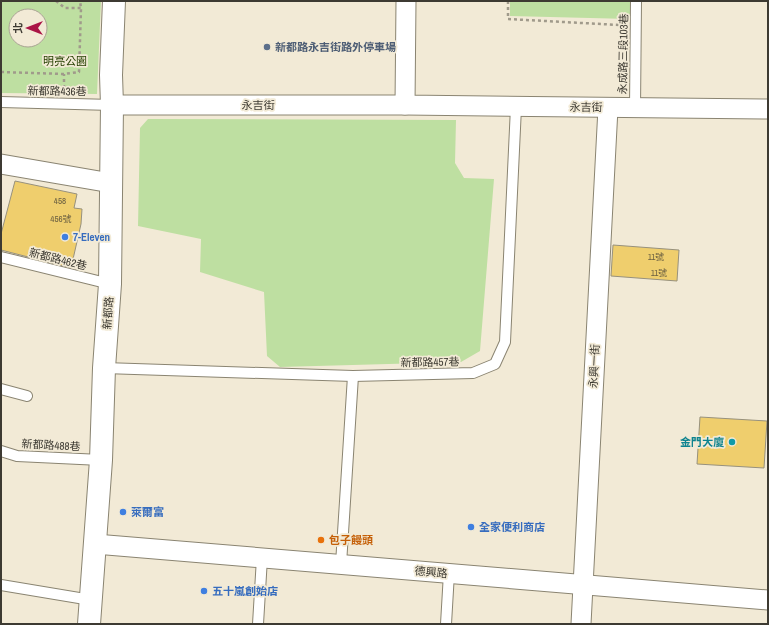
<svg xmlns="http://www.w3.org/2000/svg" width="769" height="625" font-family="'Archivo Narrow','Noto Sans TC',sans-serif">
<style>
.green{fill:#bedfa1;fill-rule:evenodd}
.building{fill:#efce6d;stroke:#97917d}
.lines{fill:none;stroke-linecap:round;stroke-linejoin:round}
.service-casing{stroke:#8a8471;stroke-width:12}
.minor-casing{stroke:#8a8471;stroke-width:21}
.tertiary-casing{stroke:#8a8471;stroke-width:24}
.path{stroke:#a09a8b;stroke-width:2.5;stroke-dasharray:3 3;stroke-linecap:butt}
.service{stroke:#fff;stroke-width:10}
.minor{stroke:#fff;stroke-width:19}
.tertiary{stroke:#fff;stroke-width:22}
.service-dot{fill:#5c6f8a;stroke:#f2ead6;stroke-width:1.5}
.shop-dot{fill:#3f7fe0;stroke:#f2ead6;stroke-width:1.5}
.culture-dot{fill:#0f9aa8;stroke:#f2ead6;stroke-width:1.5}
.food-dot{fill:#e8710a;stroke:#f2ead6;stroke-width:1.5}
.labels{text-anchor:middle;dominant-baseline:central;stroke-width:3.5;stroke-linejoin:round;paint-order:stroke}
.number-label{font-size:9px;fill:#6a5f41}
.service-label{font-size:11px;font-weight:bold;fill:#4e5e75;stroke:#f2ead6;text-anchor:start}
.street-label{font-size:11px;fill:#3d3a32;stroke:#f2ead6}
.park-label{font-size:11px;fill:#253f00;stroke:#f2ead6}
.shop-label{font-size:11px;font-weight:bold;fill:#366cbe;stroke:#f2ead6;text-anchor:start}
.culture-label{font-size:11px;font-weight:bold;fill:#0d838f;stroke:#f2ead6;text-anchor:end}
.food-label{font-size:11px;font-weight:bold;fill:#c56008;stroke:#f2ead6;text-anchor:start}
</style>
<rect width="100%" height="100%" fill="#f2ead6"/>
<!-- green -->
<g class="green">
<path d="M1 1H101L97 94 1 93ZM16 16H40V40H16Z"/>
<polygon points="510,1 630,1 630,19 510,16"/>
<polygon points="148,119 456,120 455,163 464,178 494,179 480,351 461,362 280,367 267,356 264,292 200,272 201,239 138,226 140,128"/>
</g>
<!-- building -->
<g class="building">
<polygon points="15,181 77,194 74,208 82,209 81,224 71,268 1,250 1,234"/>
<polygon points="613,245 679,250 677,281 611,276"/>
<polygon points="700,417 767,421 764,468 697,464"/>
</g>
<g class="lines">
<!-- service casing -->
<g class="service-casing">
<g id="service">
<polyline points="1,102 112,105"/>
<polyline points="635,108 636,1"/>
<polyline points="1,257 110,284"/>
<polyline points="104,368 353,376 473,373 495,364 505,342 516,107"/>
<polyline points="1,389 27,396"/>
<polyline points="1,451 17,456 101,460"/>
<polyline points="341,564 353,376"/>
<polyline points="1,585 91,600"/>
<polyline points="258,624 262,558"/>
<polyline points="446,624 449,573"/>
</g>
</g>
<!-- minor casing -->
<g class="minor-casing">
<g id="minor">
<polyline points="406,1 405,105 768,109"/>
<polyline points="112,105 405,105"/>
<polyline points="1,164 111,183"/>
<polyline points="95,544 768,600"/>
<polyline points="581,624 608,108"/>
</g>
</g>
<!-- tertiary casing -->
<g class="tertiary-casing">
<polyline id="tertiary" points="89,624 101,460 104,368 110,284 112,105 111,75 114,1"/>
</g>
<!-- path -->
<g class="path">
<polyline points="56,1 65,8 81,8"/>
<polyline points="508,1 508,19 619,25"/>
<polyline points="1,72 64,74 79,72 81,8 80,1"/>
<polyline points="64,88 64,74"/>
</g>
<!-- service -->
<use href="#service" class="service"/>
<!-- minor -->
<use href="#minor" class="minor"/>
<!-- tertiary -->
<use href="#tertiary" class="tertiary"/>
</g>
<!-- markers -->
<circle class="service-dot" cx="267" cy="47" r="4"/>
<g class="shop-dot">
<circle cx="65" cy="237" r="4"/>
<circle cx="123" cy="512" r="4"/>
<circle cx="471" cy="527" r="4"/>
<circle cx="204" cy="591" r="4"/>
</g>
<circle class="culture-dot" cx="732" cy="442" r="4"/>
<circle class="food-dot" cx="321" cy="540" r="4"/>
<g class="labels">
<!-- number labels -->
<g class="number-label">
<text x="60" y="201">458</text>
<text x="61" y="219">456號</text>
<text x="656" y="257">11號</text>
<text x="659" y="273">11號</text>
</g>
<!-- service labels -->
<g class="service-label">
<text x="275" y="47">新都路永吉街路外停車場</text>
</g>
<!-- street labels -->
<g class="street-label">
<text transform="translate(623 54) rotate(-89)">永成路三段103巷</text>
<text transform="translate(57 91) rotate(1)">新都路436巷</text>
<text x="258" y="105">永吉街</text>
<text transform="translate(586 107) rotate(1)">永吉街</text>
<text transform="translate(58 259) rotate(14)">新都路462巷</text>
<text transform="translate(108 313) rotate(-86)">新都路</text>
<text transform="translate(430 362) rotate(-1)">新都路457巷</text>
<text transform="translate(594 366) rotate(-87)">永興一街</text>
<text transform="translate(51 445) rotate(3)">新都路488巷</text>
<text transform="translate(431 572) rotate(5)">德興路</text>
</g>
<!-- park labels -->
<g class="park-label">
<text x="65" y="61">明亮公園</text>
</g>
<!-- shop labels -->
<g class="shop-label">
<text x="73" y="237">7-Eleven</text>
<text x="131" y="512">萊爾富</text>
<text x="479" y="527">全家便利商店</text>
<text x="212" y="591">五十嵐創始店</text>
</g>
<!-- culture labels -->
<g class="culture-label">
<text x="724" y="442">金門大廈</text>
</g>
<!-- food labels -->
<g class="food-label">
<text x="329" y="540">包子饅頭</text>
</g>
</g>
<!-- border -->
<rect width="769" height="625" fill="none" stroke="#3d3a32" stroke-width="4"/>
<!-- north arrow -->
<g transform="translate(28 28) rotate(270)"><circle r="19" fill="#f2ead6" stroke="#aaa494"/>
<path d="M0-3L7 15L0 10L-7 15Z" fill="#aa1546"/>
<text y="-6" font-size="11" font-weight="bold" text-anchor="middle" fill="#3d3a32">北</text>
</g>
</svg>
